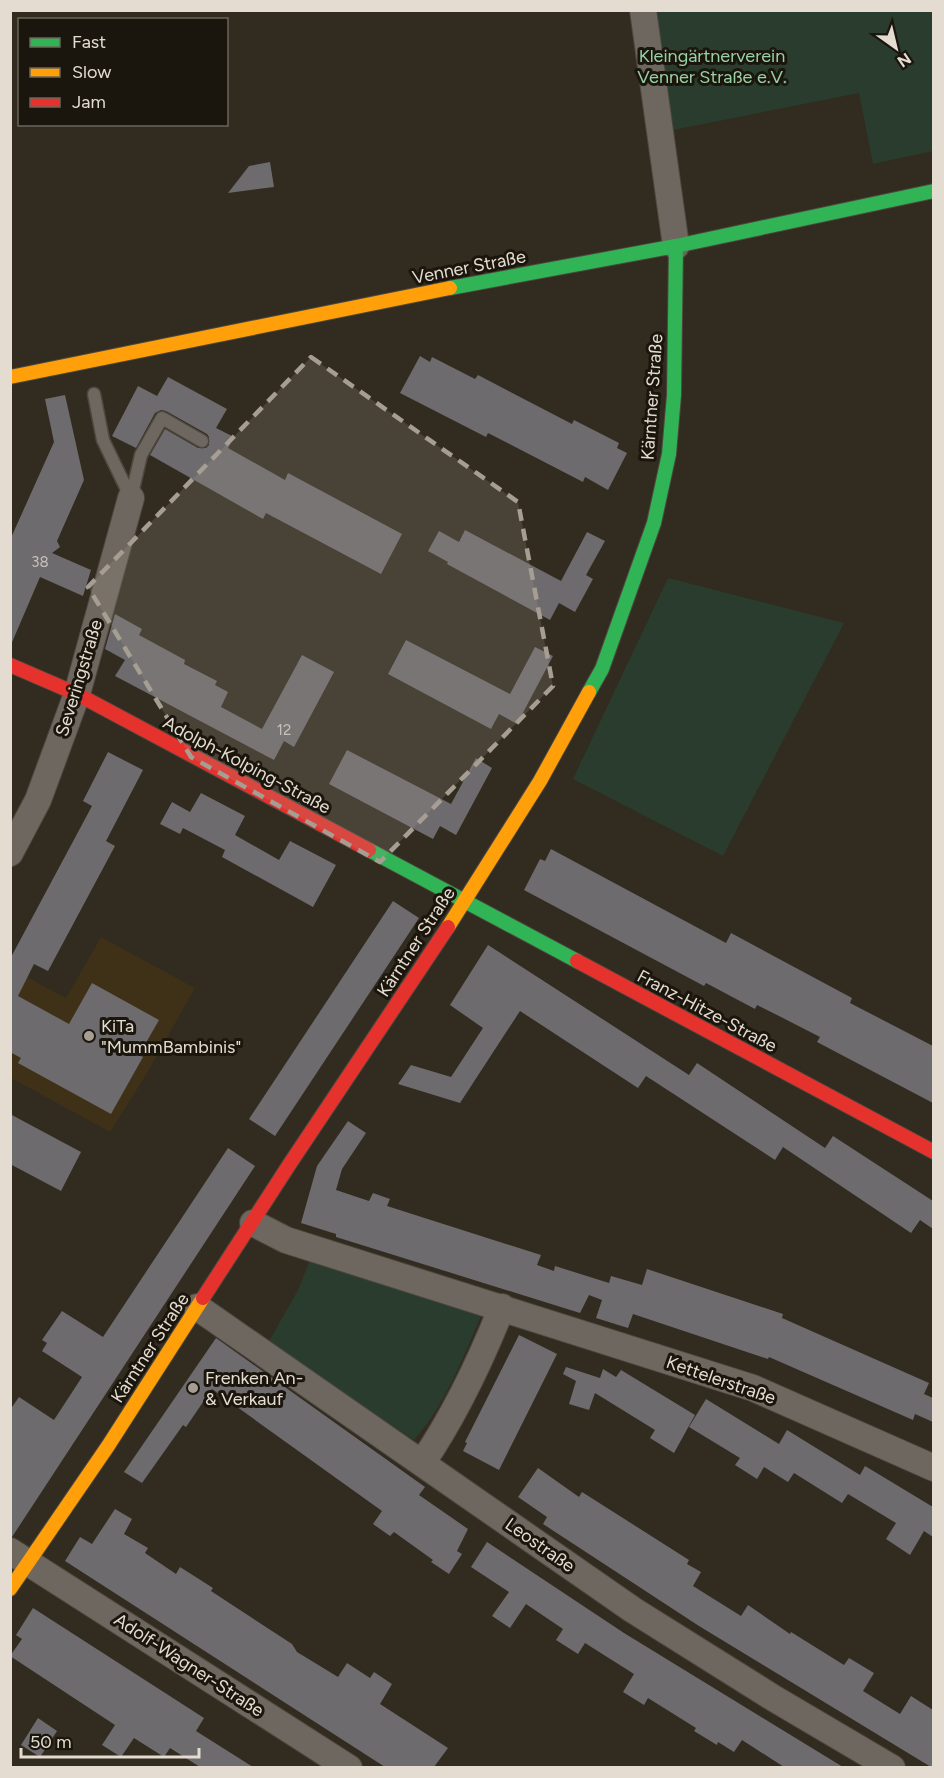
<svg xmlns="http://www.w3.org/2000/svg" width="944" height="1778" font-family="Figtree,sans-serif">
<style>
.built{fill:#3f3018}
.green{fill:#2a3c2d}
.building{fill:#6e6b6e}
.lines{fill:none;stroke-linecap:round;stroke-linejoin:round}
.lane-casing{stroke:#4d473e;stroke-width:15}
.street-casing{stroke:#4d473e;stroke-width:28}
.fast-casing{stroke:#4d473e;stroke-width:16}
.slow-casing{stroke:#4d473e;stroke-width:16}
.jam-casing{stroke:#4d473e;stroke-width:16}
.lane{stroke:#6d6760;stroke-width:12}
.street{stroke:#6d6760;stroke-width:26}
.fast{stroke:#30b455;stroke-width:14}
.slow{stroke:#ff9f0a;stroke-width:14}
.jam{stroke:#e5322d;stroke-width:14}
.marked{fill:#a69e92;fill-opacity:0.2;stroke:#a69e92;stroke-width:4.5;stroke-dasharray:12 8;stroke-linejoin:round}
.poi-dot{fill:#a69e92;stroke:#1b160d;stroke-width:2}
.labels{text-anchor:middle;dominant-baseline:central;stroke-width:6;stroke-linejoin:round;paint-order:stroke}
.number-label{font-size:15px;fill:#c6c0b8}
.park-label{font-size:18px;fill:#98d1a5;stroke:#1b160d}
.street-label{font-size:18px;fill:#e4dcd0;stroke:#1b160d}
.poi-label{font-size:18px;fill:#e4dcd0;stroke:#1b160d;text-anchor:start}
</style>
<rect width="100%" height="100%" fill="#322b20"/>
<!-- built -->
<polygon class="built" points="101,937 195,988 146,1075 110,1132 11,1078 10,968 66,998"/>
<!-- green -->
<g class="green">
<polygon points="648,11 933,11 933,151 873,164 859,93 663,132"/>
<polygon points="668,578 844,623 723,856 573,779"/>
<path d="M310 1260 482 1314C463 1357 446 1404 414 1440L268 1343 298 1290Z"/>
</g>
<!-- building -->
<g class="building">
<polygon points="270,162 274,187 228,193 249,166"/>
<polygon points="420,356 430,362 432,357 475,379 478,375 572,424 574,420 619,443 617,448 627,453 608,490 585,477 583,482 488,433 486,437 400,393"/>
<polygon points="168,377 227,409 216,428 234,437 228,448 285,480 288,473 402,534 381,574 266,513 263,519 150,455 165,429 198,448 206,448 209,445 209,437 207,434 166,411 161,410 155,413 136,448 112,436 138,386 157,396"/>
<polygon points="65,395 84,480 57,541 60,547 52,553 91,570 83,596 40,577 10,647 10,540 54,442 45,399"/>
<polygon points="465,530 561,581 587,532 605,541 586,575 593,579 575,612 559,603 550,620 447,564 448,562 428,551 439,531 459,542"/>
<polygon points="115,614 142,629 139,635 185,660 184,664 217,681 215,685 228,692 221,707 262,729 302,655 334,672 294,747 284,741 274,760 115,676 125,660 105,649"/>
<polygon points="406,640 510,694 535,647 553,656 517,724 499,714 491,729 388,674"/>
<polygon points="347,750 451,804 476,758 492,768 456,835 440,826 433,839 329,784"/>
<polygon points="108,752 143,770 106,841 115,846 48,971 34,964 18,996 69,1024 92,983 159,1020 139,1055 143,1057 111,1114 18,1063 21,1058 10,1052 10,959 92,806 83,801"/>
<polygon points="201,793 245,816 235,835 279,860 290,841 336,865 313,907 222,857 225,850 183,828 180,834 160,824 172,802 190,812"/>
<polygon points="551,849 726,943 731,933 852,998 850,1003 933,1046 933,1103 817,1042 820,1037 779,1016 757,1005 755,1009 706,983 704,986 524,890 540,859 545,861"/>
<polygon points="393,901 419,918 275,1136 249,1119"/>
<polygon points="488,945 689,1075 697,1063 825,1148 833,1136 933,1201 933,1229 920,1220 911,1233 783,1147 775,1160 646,1076 638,1088 520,1011 460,1103 398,1084 411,1065 451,1077 483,1028 450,1005"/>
<polygon points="10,1114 81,1152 61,1191 10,1164"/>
<polygon points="348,1121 366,1133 342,1169 336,1190 369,1201 373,1193 390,1199 387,1206 541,1255 537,1265 554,1271 555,1266 609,1283 611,1276 642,1285 647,1269 783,1314 782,1318 929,1383 924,1394 933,1398 933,1422 915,1414 913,1420 769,1357 768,1359 633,1314 628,1328 596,1318 602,1300 589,1295 580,1313 336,1237 336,1234 301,1223 317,1166"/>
<polygon points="228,1148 255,1166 12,1537 10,1536 10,1410 19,1397 54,1420 82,1377 42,1351 47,1343 42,1340 62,1311 103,1337"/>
<polygon points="519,1335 557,1354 499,1470 463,1451 467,1443 465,1442"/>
<polygon points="216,1338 425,1487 419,1495 468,1529 457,1551 462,1554 449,1574 431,1562 433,1560 394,1532 390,1536 373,1524 382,1511 212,1389 186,1427 183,1425 142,1483 124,1472"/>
<polygon points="566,1367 600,1378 603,1369 616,1377 621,1370 695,1415 674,1453 650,1438 655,1430 595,1393 589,1410 569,1404 576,1381 563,1374"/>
<polygon points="706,1399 779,1444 787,1430 860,1475 865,1466 875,1472 933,1507 933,1537 924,1531 910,1555 886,1539 896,1523 848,1494 842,1503 794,1473 788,1482 764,1467 757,1479 735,1465 740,1458 689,1427"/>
<polygon points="538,1468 579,1497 582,1492 689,1560 687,1564 701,1572 693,1586 741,1616 748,1605 790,1634 791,1632 844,1665 849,1658 874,1673 863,1691 900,1714 911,1696 933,1710 933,1767 931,1767 699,1626 543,1524 547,1517 518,1497"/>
<polygon points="115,1509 132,1519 124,1534 148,1548 145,1553 176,1574 180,1567 213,1588 211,1591 292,1644 297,1652 338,1677 347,1663 370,1678 374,1672 392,1684 380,1704 448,1748 434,1767 385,1767 65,1561 80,1537 92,1544"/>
<polygon points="487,1542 624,1633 843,1767 784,1767 742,1740 734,1752 718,1742 717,1745 694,1731 696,1728 648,1698 644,1705 623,1692 634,1674 585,1643 578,1654 556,1640 563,1629 526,1604 510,1628 492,1616 509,1592 471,1567"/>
<polygon points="33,1608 204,1718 196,1731 253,1767 200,1767 170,1748 164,1757 134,1738 121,1757 102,1745 115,1725 10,1656 22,1639 16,1635"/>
<polygon points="38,1718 57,1731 40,1757 21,1745"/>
</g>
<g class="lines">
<!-- lane casing -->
<g class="lane-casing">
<g id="lane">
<polyline points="94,394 103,440 131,498"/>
<polyline points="131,498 141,455 162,418 202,441"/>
</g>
</g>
<!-- street casing -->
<g class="street-casing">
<g id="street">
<polyline points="643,10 676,246"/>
<polyline points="10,853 38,800 77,694 131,498"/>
<polyline points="253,1223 286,1240 753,1388 934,1468"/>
<polyline points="197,1307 633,1610 775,1699 892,1768"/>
<path d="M422 1463C455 1415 480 1362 502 1307"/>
<polyline points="10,1551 349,1768"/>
</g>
</g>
<!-- fast casing -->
<g class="fast-casing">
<g id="fast">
<polyline points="450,288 676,246 934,191"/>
<polyline points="589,692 602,669 654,523 669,454 674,395 676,246"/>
<polyline points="369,850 577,961"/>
</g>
</g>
<!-- slow casing -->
<g class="slow-casing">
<g id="slow">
<polyline points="10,377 450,288"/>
<polyline points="448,927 540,781 589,692"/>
<polyline points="10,1589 108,1446 203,1298"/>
</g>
</g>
<!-- jam casing -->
<g class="jam-casing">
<g id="jam">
<polyline points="10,665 77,694 369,850"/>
<polyline points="577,961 934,1152"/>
<polyline points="203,1298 289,1165 448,927"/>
</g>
</g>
<!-- lane -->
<use href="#lane" class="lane"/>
<!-- street -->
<use href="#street" class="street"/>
<!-- fast -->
<use href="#fast" class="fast"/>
<!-- slow -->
<use href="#slow" class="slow"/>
<!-- jam -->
<use href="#jam" class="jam"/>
</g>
<!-- marked area -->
<path class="marked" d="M311 357 518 502 553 686 380 862 191 757 88 587Z"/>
<!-- markers -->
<g class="poi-dot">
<circle cx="89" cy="1036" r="6"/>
<circle cx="193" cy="1388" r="6"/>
</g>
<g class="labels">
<!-- number labels -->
<g class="number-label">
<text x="40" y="562">38</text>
<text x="284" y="730">12</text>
</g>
<!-- park labels -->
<g class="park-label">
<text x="712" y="56">Kleingärtnerverein<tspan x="712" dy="21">Venner Straße e.V.</tspan></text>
</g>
<!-- street labels -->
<g class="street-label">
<text transform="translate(469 267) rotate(-11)">Venner Straße</text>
<text transform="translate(652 397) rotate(-86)">Kärntner Straße</text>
<text transform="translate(79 678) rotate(-73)">Severingstraße</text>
<text transform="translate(247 765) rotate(28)">Adolph-Kolping-Straße</text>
<text transform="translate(416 942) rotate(-57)">Kärntner Straße</text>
<text transform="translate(707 1011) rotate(28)">Franz-Hitze-Straße</text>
<text transform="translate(150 1348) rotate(-57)">Kärntner Straße</text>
<text transform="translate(721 1380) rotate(19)">Kettelerstraße</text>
<text transform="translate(540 1545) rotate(35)">Leostraße</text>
<text transform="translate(189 1665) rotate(33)">Adolf-Wagner-Straße</text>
</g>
<!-- poi labels -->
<g class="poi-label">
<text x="101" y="1026">KiTa<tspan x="101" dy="21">"MummBambinis"</tspan></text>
<text x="205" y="1378">Frenken An-<tspan x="205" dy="21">&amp; Verkauf</tspan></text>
</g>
</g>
<!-- border -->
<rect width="944" height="1778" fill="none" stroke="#e4dcd0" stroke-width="24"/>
<!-- legend -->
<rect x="18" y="18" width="210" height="108" fill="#1b160d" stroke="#6b655b" stroke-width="1.5"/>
<rect x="30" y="38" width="30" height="9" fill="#30b455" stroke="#6b655b" stroke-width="1.5"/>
<text x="72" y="48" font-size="18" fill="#e4dcd0">Fast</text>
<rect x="30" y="68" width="30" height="9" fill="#ff9f0a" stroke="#6b655b" stroke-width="1.5"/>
<text x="72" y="78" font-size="18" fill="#e4dcd0">Slow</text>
<rect x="30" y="98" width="30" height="9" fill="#e5322d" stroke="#6b655b" stroke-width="1.5"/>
<text x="72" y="108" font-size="18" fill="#e4dcd0">Jam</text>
<!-- north arrow -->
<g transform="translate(896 48) rotate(146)" stroke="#1b160d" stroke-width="4.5" paint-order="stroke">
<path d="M0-4.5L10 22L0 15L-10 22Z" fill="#e4dcd0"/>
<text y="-9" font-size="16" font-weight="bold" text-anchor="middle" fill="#e4dcd0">N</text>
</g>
<!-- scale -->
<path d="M21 1748v9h178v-9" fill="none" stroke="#e4dcd0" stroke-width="3"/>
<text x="30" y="1748" font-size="18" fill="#e4dcd0" stroke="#1b160d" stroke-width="4.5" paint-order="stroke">50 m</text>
</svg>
